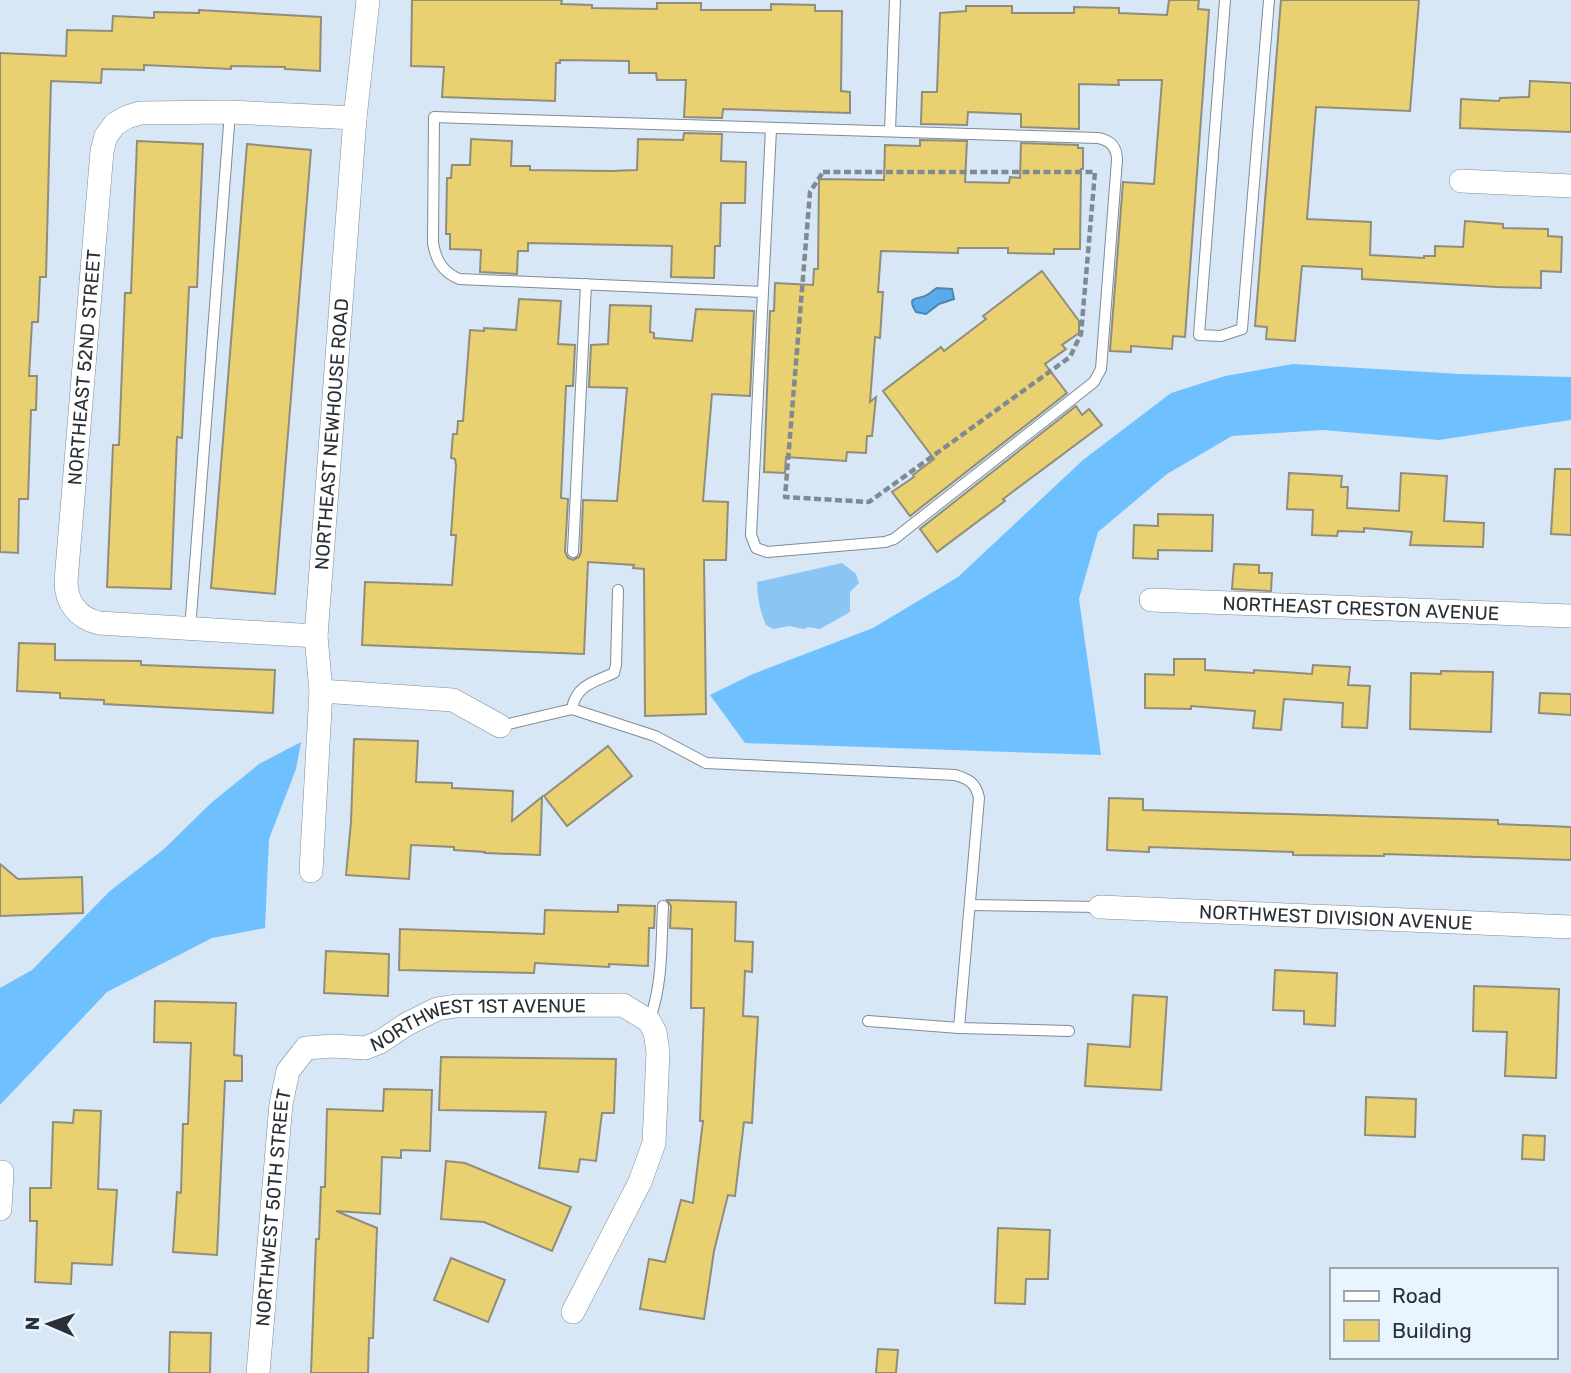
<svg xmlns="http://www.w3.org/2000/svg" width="1571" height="1373" font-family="Rubik,sans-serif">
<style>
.green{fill:#8bc5f4}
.forest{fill:#6fc0ff}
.water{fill:#5aabe9;stroke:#4c86b3;stroke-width:2}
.building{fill:#e9d070;stroke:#918d7d;stroke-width:2}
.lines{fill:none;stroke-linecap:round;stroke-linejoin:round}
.service-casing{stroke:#7d8c97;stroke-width:12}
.minor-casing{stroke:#7d8c97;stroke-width:24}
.path{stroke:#7f8a93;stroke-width:4.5;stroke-dasharray:7 3.5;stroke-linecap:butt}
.service{stroke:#fff;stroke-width:10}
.minor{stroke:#fff;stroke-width:23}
.labels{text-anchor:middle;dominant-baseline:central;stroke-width:5;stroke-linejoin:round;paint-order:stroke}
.street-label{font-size:19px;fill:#2a3035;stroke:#e8f4ff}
</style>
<rect width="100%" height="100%" fill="#d8e7f5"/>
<!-- green -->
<path class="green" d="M842 563 856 574 859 583 850 592V612L820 629 808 627 804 629 789 626 773 629 766 625C760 611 757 597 757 582Z"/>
<!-- forest -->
<g class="forest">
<polygon points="1293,364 1460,374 1571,377 1571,420 1439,440 1323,430 1232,436 1167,474 1098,532 1079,599 1101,755 745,743 710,695 753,674 873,628 958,577 1083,460 1171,393 1225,376"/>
<polygon points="301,742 296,769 269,839 265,928 212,938 107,992 0,1105 0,988 32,970 110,891 164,849 211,803 259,764"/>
</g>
<!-- water -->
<path class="water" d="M937 288 952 289 954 299 939 304 926 314 916 312C905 295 919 300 927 295 931 293 933 290 937 288Z"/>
<!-- building -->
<g class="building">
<polygon points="412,0 562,0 561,4 592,5 592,8 657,9 657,3 701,3 701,10 771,10 771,4 815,5 815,11 842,11 841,91 850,92 850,113 723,109 722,118 684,117 686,80 657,80 656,73 629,73 629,61 560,60 560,63 556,63 555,101 442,97 444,67 411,66"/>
<polygon points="1169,0 1199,0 1198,9 1209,10 1185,337 1173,336 1172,349 1131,346 1131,352 1110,351 1123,182 1154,184 1162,80 1118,80 1119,85 1079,84 1079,129 1021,127 1021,114 968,112 967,125 921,124 922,92 937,92 940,13 966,11 966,6 1012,6 1012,13 1074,13 1074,7 1119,8 1119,13 1167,15"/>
<polygon points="1281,0 1419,0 1410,111 1316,107 1307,219 1371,222 1370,255 1424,258 1424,256 1435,256 1435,246 1463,247 1465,221 1503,224 1503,228 1548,229 1548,236 1562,237 1561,272 1541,271 1541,288 1497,287 1362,279 1362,269 1302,266 1295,341 1266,339 1267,327 1255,326"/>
<polygon points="199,10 321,17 320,71 285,69 285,67 231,66 231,69 144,65 144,70 102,69 101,83 51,81 46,277 40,277 38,322 32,322 29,376 37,376 36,410 31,410 28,499 19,499 18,553 0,552 0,53 66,56 67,30 112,31 113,16 154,18 154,12 199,13"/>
<polygon points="1530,81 1571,83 1571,132 1460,128 1461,99 1499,101 1500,98 1529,97"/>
<polygon points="684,133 722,134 721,161 746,162 745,203 721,203 720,246 715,246 714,278 671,277 672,246 528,243 528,251 518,251 517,274 480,272 481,250 450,249 450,234 446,234 447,178 451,178 452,165 470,165 471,139 512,141 511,166 530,166 530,170 611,171 637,170 638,139 683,140"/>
<polygon points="920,140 967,141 965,182 1009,183 1010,177 1020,178 1021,143 1078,145 1078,148 1083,148 1083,169 1081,169 1080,249 1054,249 1054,254 1008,253 1008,248 958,248 958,253 881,251 878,292 883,292 880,338 875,337 870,402 876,397 872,436 867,436 866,453 847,452 846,461 786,457 785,473 764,472 770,311 774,311 775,283 813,285 814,269 818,269 819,179 884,180 885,145 920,146"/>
<polygon points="137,141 203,144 197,287 189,287 182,438 177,437 171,589 107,587 113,445 119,445 125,293 131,293"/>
<polygon points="247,144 311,150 275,594 211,588"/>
<polygon points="1042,271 1079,321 1079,333 1062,345 1066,349 1045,364 1067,393 910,516 892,492 914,477 913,475 934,459 883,391 941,347 944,351 986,319 983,316"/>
<polygon points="519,299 561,301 558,344 575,345 573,386 566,386 561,498 568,499 565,552 568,558 573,560 579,557 581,552 583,500 617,501 627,388 589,387 591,345 608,344 610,305 651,306 650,332 654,333 654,338 692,341 696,309 754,311 750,396 712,394 703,501 728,502 726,560 704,560 706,714 645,716 644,569 633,568 634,565 588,562 584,654 362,645 365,582 452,585 456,535 451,535 456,465 455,459 451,458 453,434 457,434 458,421 463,421 470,330 484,331 484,328 516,330"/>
<polygon points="1076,406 1082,415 1089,409 1102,425 1003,499 1005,501 937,552 920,529"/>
<polygon points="1555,469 1571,469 1571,535 1551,534"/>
<polygon points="1289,473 1342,476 1341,487 1348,487 1347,508 1399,511 1401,473 1447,476 1444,521 1484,523 1483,547 1410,545 1412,532 1364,528 1364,532 1338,531 1337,536 1312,535 1313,510 1287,509"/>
<polygon points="1158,514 1213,515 1212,551 1158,550 1158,559 1133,558 1134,525 1158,526"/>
<polygon points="1234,564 1259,565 1259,573 1272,573 1271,591 1232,589"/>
<polygon points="19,643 55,644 55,660 141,661 141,665 275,670 273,713 104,704 104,700 60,698 60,693 17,691"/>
<polygon points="1174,659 1205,659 1205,670 1254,673 1254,670 1312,674 1313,665 1350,667 1348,685 1370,686 1367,728 1342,727 1343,703 1284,699 1281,730 1253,728 1255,711 1191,706 1191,709 1145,708 1145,674 1174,675"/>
<polygon points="1441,671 1493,672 1491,732 1410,729 1411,673 1441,674"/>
<polygon points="1540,693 1571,694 1571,715 1539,713"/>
<polygon points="354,739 418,741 416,782 452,783 452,788 513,791 512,821 542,797 540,855 485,853 485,852 454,850 454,847 411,845 409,879 346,875 351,822"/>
<polygon points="608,746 632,776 567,826 544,796"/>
<polygon points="1109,798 1143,799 1143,810 1498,820 1498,824 1571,827 1571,860 1384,854 1384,856 1293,855 1293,852 1149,847 1149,852 1107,850"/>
<polygon points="0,864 18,879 82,877 83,913 0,916"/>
<polygon points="667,900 736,902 735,941 753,942 752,972 745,971 743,1016 758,1017 752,1123 744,1122 735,1196 728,1195 714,1251 704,1319 640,1309 649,1259 665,1262 681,1200 693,1203 703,1121 700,1121 704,1008 691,1008 692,929 670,928 671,906"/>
<polygon points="618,905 655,906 654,928 649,928 648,966 609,964 609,967 535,963 534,973 399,970 400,929 544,934 545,910 618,912"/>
<polygon points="326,951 389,954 388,996 324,993"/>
<polygon points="1275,970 1337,973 1335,1026 1304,1024 1304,1011 1273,1010"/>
<polygon points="1474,986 1559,989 1556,1078 1505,1076 1507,1032 1473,1031"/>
<polygon points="1133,995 1167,997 1161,1090 1085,1086 1088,1044 1130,1047"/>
<polygon points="155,1001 236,1003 234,1055 242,1056 242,1081 225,1081 217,1255 173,1252 177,1192 181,1193 183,1124 188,1124 191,1043 154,1042"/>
<polygon points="441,1057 616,1059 614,1113 602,1113 596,1161 580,1159 578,1172 539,1168 546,1112 439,1110"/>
<polygon points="384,1089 432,1090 430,1151 401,1150 401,1158 382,1157 380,1214 336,1211 377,1228 373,1338 369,1338 368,1373 311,1373 316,1239 319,1239 321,1187 325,1187 327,1109 383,1111"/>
<polygon points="1366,1097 1416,1099 1415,1137 1365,1135"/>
<polygon points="74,1110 101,1111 98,1189 117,1190 112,1265 72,1263 71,1284 35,1282 37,1221 30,1221 30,1188 51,1188 53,1122 73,1123"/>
<polygon points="1523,1135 1545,1136 1544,1160 1522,1159"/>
<polygon points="446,1161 465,1163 571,1207 552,1251 484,1222 441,1219"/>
<polygon points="998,1228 1050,1230 1048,1279 1026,1279 1025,1304 995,1303"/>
<polygon points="451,1258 505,1280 488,1322 434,1300"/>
<polygon points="170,1332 211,1333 210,1373 169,1373"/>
<polygon points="878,1349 898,1350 896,1373 876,1373"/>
</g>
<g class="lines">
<!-- service casing -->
<g class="service-casing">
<g id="service">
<polyline points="1225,0 1199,335 1221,336 1242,329 1269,0"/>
<polyline points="890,130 895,0"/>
<path d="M763 292 459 279C443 272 436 261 433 243L434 117C655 125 876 129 1098 138 1110 140 1117 147 1117 160L1101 369 1094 382 894 539 885 542 767 552 756 548 751 535 771 129"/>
<polyline points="573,552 586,284"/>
<polyline points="190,629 230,112"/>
<path d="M572 709C576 685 594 682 614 673L616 665 618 590"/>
<path d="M500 726 572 709 655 736 706 763 955 775C969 779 976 783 979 798L959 1028"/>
<polyline points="970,905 1100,907"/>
<path d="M649 1021C663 985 661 945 663 906"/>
<polyline points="868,1021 959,1028 1069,1031"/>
</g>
</g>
<!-- minor casing -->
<g class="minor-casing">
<g id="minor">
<polyline points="1461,181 1571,186"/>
<path id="s1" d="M1151 600 1571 616"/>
<path id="s2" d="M316 636 99 623C78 618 66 603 66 581L102 151 106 136 115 124 127 117 140 113 230 112 355 118"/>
<polyline points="321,691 453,700 500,726"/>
<path id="s3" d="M311 871 321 691 316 636 355 118 368 0"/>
<path id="s4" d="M1100 907 1571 927"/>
<polyline points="0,1209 2,1172"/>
<path id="s5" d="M258 1373 281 1104 288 1071 306 1048 333 1046 365 1048 380 1042 407 1024 437 1009 456 1006 623 1005 649 1021 655 1032 658 1052 654 1143 640 1182 573 1312"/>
</g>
</g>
<!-- path -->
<polygon class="path" points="823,172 1095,172 1081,334 1070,357 869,502 785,497 810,192"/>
<!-- service -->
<use href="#service" class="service"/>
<!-- minor -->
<use href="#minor" class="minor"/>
</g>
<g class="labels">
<!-- street labels -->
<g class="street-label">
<text stroke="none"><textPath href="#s2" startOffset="490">NORTHEAST 52ND STREET</textPath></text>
<text stroke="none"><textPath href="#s3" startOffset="438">NORTHEAST NEWHOUSE ROAD</textPath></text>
<text stroke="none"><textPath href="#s1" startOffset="210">NORTHEAST CRESTON AVENUE</textPath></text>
<text stroke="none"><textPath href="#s4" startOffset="236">NORTHWEST DIVISION AVENUE</textPath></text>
<text stroke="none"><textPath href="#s5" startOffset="511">NORTHWEST 1ST AVENUE</textPath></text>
<text stroke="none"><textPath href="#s5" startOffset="166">NORTHWEST 50TH STREET</textPath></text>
</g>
</g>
<!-- legend -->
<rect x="1330" y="1268" width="228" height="91" fill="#e8f4ff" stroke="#9ca6ae" stroke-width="2"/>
<rect x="1344" y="1291" width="35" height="10" fill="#ffffff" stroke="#9ca6ae" stroke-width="2"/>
<text x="1392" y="1303" font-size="21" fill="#2a3035">Road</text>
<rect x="1344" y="1320" width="35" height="21" fill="#e9d070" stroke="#9ca6ae" stroke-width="2"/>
<text x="1392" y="1338" font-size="21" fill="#2a3035">Building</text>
<!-- north arrow -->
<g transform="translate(49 1324) rotate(272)" stroke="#e8f4ff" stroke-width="5" paint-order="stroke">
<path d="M0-5L12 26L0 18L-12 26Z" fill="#2a3035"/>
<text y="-10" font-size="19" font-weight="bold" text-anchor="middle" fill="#2a3035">N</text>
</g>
</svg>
